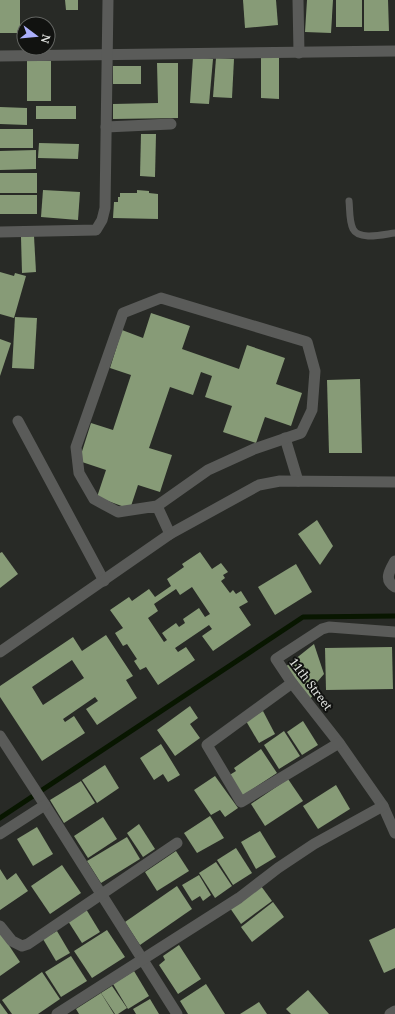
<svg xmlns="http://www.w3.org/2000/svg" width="395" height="1014" font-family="'Noto Serif',serif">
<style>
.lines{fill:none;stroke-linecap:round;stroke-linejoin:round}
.stream{stroke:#081600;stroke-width:5}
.building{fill:#879b77;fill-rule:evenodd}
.service{stroke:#5a5b59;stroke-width:7}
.minor{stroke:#5a5b59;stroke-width:11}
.tertiary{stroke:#5a5b59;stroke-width:11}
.labels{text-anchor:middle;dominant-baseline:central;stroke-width:4;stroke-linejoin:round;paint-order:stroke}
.street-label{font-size:12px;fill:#dfe1de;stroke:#111210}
</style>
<rect width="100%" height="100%" fill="#282a26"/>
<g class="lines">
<!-- stream -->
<polyline class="stream" points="0,818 303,617 395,616"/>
</g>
<!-- building -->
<g class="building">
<rect x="0" y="0" width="20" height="33"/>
<polygon points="65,0 78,0 78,10 66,10"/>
<polygon points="243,0 276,0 278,25 245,28"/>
<polygon points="307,0 333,0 331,33 305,32"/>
<rect x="336" y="0" width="26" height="27"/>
<polygon points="364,0 388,0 389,31 364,31"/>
<polygon points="261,55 279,55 279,99 261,98"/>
<polygon points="193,57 213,59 209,104 190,103"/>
<polygon points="216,58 234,59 232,98 213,97"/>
<rect x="27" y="61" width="24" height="40"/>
<polygon points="157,63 178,63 178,118 113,119 113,104 158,103"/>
<rect x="113" y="66" width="28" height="18"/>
<rect x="36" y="106" width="40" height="13"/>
<polygon points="0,107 27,108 27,125 0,124"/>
<rect x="0" y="129" width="33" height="19"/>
<polygon points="141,134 156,134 155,177 140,176"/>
<polygon points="39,143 79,144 78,159 38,158"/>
<polygon points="36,150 36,169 0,170 0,151"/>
<rect x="0" y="173" width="37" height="20"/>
<polygon points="43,190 80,192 78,220 41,217"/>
<polygon points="137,190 149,191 149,193 158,194 158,219 113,218 114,202 118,202 118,197 120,197 120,193 137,193"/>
<rect x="0" y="195" width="37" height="19"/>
<polygon points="34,236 36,272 22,273 21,237"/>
<polygon points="0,272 14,276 15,273 26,276 14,318 0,314"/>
<polygon points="151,313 190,326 182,349 239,369 247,345 285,358 276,384 302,393 291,426 265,417 256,443 223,432 232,406 205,397 212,376 201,372 193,395 170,387 149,448 172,455 160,492 138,485 130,509 97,497 106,470 79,461 91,423 113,430 131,375 110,368 122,330 143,338"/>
<polygon points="15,317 37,318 34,369 12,368"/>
<polygon points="0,339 11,343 0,376"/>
<polygon points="360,379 362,453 329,453 327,380"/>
<polygon points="317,520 333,546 320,565 298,534"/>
<polygon points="2,552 18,574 0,588 0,553"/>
<path d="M200 552 212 569 221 563 228 572 223 575 225 578 221 581 230 593 233 590 236 594 241 591 248 602 239 607 251 625 213 651 202 636 212 629 209 625 175 648 178 652 186 647 195 660 158 685 146 667 140 670 134 661 137 659 127 644 123 646 115 633 123 628 110 610 129 597 132 601 149 589 155 597 171 586 167 579 184 567 182 564ZM192 587 210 614 205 617 199 608 183 619 185 623 179 627 176 623 162 633 167 640 164 642 148 618 158 611 154 604 176 589 180 595Z"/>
<polygon points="296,564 312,592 275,615 258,587"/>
<path d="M106 635 133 676 126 680 137 698 97 725 86 709 98 701 95 697 63 719 65 722 74 716 85 733 42 761 0 697V686L73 637 82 651ZM72 660 84 678 43 705 32 687Z"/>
<polygon points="314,644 324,674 312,688 315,693 309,700 284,668"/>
<polygon points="392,647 393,689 326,690 325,648"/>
<polygon points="190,706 198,718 190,724 200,738 175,756 157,730"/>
<polygon points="263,711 275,734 259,743 246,721"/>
<polygon points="303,721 318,745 302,755 287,732"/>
<polygon points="284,731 300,756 279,769 264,745"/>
<polygon points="161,744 180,775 168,782 163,774 154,780 140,758"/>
<polygon points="261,749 277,773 242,796 228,776 236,771 234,768"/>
<polygon points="105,765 119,788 97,803 82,780"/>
<polygon points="215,776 238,808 225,817 220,810 211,815 194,790"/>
<polygon points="288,779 303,801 265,826 251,804"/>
<polygon points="81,781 95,803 64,823 50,800"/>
<polygon points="336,785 350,809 318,829 303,806"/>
<polygon points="210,816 224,838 197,853 184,833"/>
<polygon points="103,817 117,839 88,858 74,836"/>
<polygon points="139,824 155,849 143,857 127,833"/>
<polygon points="37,827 53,854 33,866 17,839"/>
<polygon points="260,831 276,857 256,869 241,842"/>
<polygon points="127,837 140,859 101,883 87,861"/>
<polygon points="236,848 252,873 233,885 217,860"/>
<polygon points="176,851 189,871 157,891 145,872"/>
<polygon points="216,862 232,886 215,898 199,873"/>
<polygon points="62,865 81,893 50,914 31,886"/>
<polygon points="0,869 7,880 16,873 28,891 0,910"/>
<polygon points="199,875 211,895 203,901 200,896 192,901 182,885"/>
<polygon points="177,886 192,909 140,945 125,922"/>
<polygon points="261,886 272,901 241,924 230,908"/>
<polygon points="273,902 284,917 252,942 241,927"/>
<polygon points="86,909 100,932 82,943 68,921"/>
<polygon points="395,928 395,968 384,973 369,940"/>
<polygon points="107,930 125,957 92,978 74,951"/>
<polygon points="57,931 70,953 56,961 43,939"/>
<polygon points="0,932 20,962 0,976"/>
<polygon points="179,945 201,979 178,994 159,965 165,960 163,956"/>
<polygon points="71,956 87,981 61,997 45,972"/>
<polygon points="134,971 149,996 128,1009 113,984"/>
<polygon points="42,972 60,999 38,1014 12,1014 2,1000"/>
<polygon points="206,984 225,1014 188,1014 180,1001"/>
<polygon points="112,986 127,1008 118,1014 115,1014 101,993"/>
<polygon points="308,990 329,1014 291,1014 286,1009"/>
<polygon points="101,993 114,1014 79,1014 76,1009"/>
<polygon points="150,999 159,1014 136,1014 133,1009"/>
<polygon points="259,1002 267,1014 240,1014"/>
<polygon points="0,1003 8,1014 0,1014"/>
</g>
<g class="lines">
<!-- service -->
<path class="service" d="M349 201C350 210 349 221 353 229 359 241 385 234 395 233"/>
<!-- minor -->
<g class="minor">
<polyline points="298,0 299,53"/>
<polyline points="0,56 395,51"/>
<polyline points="106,127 171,124"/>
<polyline points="0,232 96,230 102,220 105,208 108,0"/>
<polyline points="18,421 104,581"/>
<polyline points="285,438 298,481"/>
<polyline points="157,506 208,470 254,449 301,433 312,410 315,371 307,342 161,298 123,313 76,447 79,473 94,499 118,512 157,506 170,534"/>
<path d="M395 561C390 570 383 580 395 587"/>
<polyline points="395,632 329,627 322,629 276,659 292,683 339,743 383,806 395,833"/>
<polyline points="292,683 207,745 241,802 339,743"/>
<polyline points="0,736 43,802 177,1014"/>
<polyline points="0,834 45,805"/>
<polyline points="0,926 12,941 22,946 28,944 177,843"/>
<polyline points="57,1014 239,898 278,868 314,844 383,806"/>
</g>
<!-- tertiary -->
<g class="tertiary">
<polyline points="0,652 170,534 259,485 280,481 395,482"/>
<polyline points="390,1014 395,1011"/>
</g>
</g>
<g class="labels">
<!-- street labels -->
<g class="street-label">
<text transform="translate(311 684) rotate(53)">11th Street</text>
</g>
</g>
<!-- north arrow -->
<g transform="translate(36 36) rotate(106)"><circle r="19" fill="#111210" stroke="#636562"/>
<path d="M0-3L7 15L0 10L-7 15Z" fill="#abaffb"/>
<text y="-6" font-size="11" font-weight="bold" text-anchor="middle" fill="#dfe1de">N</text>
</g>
</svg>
